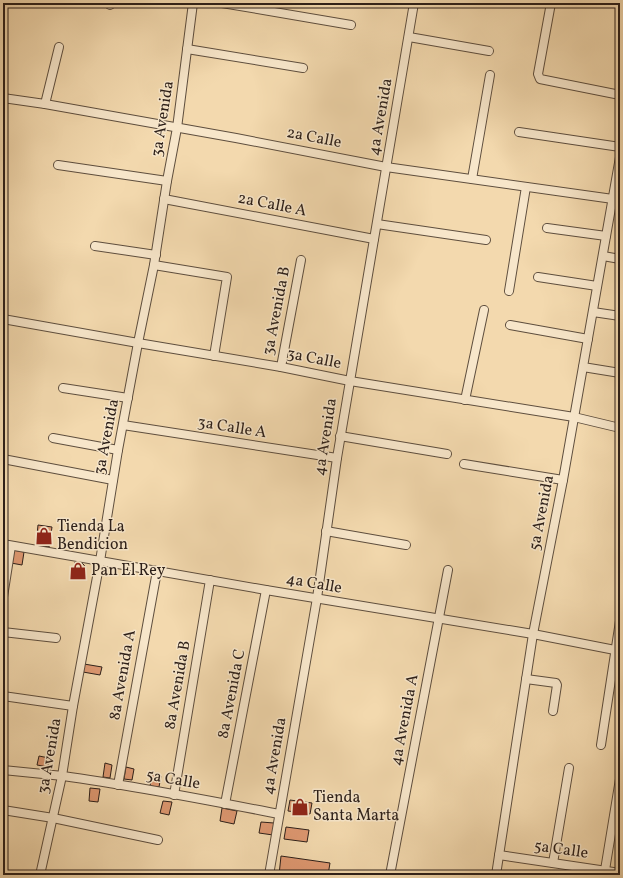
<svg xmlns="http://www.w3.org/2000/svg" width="623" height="878" font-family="Vollkorn,serif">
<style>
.building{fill:#de9871;stroke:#2c1f19}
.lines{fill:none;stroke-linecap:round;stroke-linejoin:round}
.street-casing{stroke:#5e4e3e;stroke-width:10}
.street{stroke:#f7e6ca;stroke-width:8}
.labels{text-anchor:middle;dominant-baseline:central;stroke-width:3;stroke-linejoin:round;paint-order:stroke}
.street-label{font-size:16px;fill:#2c1f19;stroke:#f7e6ca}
.poi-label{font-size:16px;fill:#2c1f19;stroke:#f7e6ca;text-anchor:start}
</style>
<rect width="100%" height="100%" fill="#f3d9ae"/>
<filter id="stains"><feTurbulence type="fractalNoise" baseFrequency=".005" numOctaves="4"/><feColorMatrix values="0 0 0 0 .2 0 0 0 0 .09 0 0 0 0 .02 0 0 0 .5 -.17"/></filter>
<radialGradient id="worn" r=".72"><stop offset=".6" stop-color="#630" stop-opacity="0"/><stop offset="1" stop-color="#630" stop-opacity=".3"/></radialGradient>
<!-- building -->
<g class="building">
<polygon points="38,525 52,527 49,547 36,545"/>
<polygon points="13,550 24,552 22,565 11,563"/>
<polygon points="75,562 82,563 85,566 83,578 72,576"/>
<polygon points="84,664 102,667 100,675 83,672"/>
<polygon points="39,756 49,758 48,767 37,765"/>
<polygon points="105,763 112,765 110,778 103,777"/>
<polygon points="126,767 134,769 132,780 124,779"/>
<polygon points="152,774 161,776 159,787 150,786"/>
<polygon points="90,788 100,789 98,802 89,801"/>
<polygon points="290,800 312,803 310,814 288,811"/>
<polygon points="163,801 172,802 169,815 160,813"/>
<polygon points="222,808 237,811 234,824 220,821"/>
<polygon points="261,822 274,823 273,835 259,833"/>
<polygon points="286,827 309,830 307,842 284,839"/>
<polygon points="281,856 330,863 328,875 279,875"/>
</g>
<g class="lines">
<!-- street casing -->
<g class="street-casing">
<g id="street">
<polyline points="222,3 351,25"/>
<polyline points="551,3 538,74 540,79 620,95"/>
<polyline points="110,5 110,3"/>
<polyline points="409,37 489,51"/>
<polyline points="187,49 303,68"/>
<polyline points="3,98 45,104 236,138 386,167 620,200"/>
<polyline points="45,104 59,47"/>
<polyline points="519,132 620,147"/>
<polyline points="58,165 167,181"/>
<polyline points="472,179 490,75"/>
<polyline points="164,199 374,239"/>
<polyline points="377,224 486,240"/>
<polyline points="547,228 606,236"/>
<polyline points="95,246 156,255"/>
<polyline points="603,256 620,259"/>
<polyline points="154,265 227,277 214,356"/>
<polyline points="538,277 597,286"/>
<polyline points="509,291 526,187"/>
<polyline points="593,312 620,316"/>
<polyline points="3,319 138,343 281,367 350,381 574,417 620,428"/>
<polyline points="510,325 588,339"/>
<polyline points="281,367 301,260"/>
<polyline points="583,367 620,373"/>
<polyline points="63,388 128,398"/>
<polyline points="465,400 484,310"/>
<polyline points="123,425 337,458"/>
<polyline points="340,436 447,454"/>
<polyline points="53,438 118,450"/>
<polyline points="3,459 113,480"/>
<polyline points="464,464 563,480"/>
<polyline points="326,531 406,545"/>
<polyline points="3,544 266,590 533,634 620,651"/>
<polyline points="3,597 11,546"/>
<polyline points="3,632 56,638"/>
<polyline points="526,679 556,683 557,685 553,711"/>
<polyline points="3,696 73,706"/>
<polyline points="601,745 620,621"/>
<path d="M3 770C23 772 43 774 63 776 136 786 207 800 279 814"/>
<polyline points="118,785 157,571"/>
<polyline points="174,795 210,580"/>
<polyline points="225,804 266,590"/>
<polyline points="3,810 53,818 158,840"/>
<polyline points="499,855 620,873"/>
<polyline points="553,863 569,768"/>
<polyline points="605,870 620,779"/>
<polyline points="40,875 62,776 73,706 100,561 118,450 138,343 154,265 167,181 177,128 193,3"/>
<polyline points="269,875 317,598 337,458 414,3"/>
<polyline points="390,875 448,570"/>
<polyline points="496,875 533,634 563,480 620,157"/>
</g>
</g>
<!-- street -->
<use href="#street" class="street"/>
</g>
<!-- icons -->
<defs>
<g id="shop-bare" transform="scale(1.38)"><path d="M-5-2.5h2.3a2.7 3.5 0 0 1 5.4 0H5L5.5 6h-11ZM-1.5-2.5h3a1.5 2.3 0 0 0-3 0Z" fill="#8f2418" stroke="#f7e6ca" stroke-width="2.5" paint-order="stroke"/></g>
</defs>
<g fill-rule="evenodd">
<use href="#shop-bare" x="44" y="536"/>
<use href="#shop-bare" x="78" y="571"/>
<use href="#shop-bare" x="300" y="807"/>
</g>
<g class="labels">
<!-- street labels -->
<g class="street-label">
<text transform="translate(381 117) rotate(-80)">4a Avenida</text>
<text transform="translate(163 119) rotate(-81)">3a Avenida</text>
<text transform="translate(314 138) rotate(11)">2a Calle</text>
<text transform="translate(272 205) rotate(11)">2a Calle A</text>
<text transform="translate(277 311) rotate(-79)">3a Avenida B</text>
<text transform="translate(314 359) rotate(11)">3a Calle</text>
<text transform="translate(232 428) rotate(9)">3a Calle A</text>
<text transform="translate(107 437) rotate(-79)">3a Avenida</text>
<text transform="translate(326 437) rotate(-81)">4a Avenida</text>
<text transform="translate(542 513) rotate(-79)">5a Avenida</text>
<text transform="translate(314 584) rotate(10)">4a Calle</text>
<text transform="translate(123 675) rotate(-80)">8a Avenida A</text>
<text transform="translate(178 685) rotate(-80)">8a Avenida B</text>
<text transform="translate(232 694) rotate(-79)">8a Avenida C</text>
<text transform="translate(405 720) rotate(-79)">4a Avenida A</text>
<text transform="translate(50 756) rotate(-80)">3a Avenida</text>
<text transform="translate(275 756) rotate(-80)">4a Avenida</text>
<text transform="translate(173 780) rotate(10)">5a Calle</text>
<text transform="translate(561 850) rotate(8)">5a Calle</text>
</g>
<!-- poi labels -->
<g class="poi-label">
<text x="57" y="527">Tienda La<tspan x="57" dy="18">Bendicion</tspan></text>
<text x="91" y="571">Pan El Rey</text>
<text x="313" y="798">Tienda<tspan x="313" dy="18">Santa Marta</tspan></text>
</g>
</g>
<!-- margin -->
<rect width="623" height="878" fill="none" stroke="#f3d9ae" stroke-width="16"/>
<rect x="4" y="4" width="615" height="870" fill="none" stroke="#2c1f19" stroke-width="2"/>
<rect x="8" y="8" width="607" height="862" fill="none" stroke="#2c1f19"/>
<rect width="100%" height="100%" filter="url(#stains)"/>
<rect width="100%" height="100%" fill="url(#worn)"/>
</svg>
